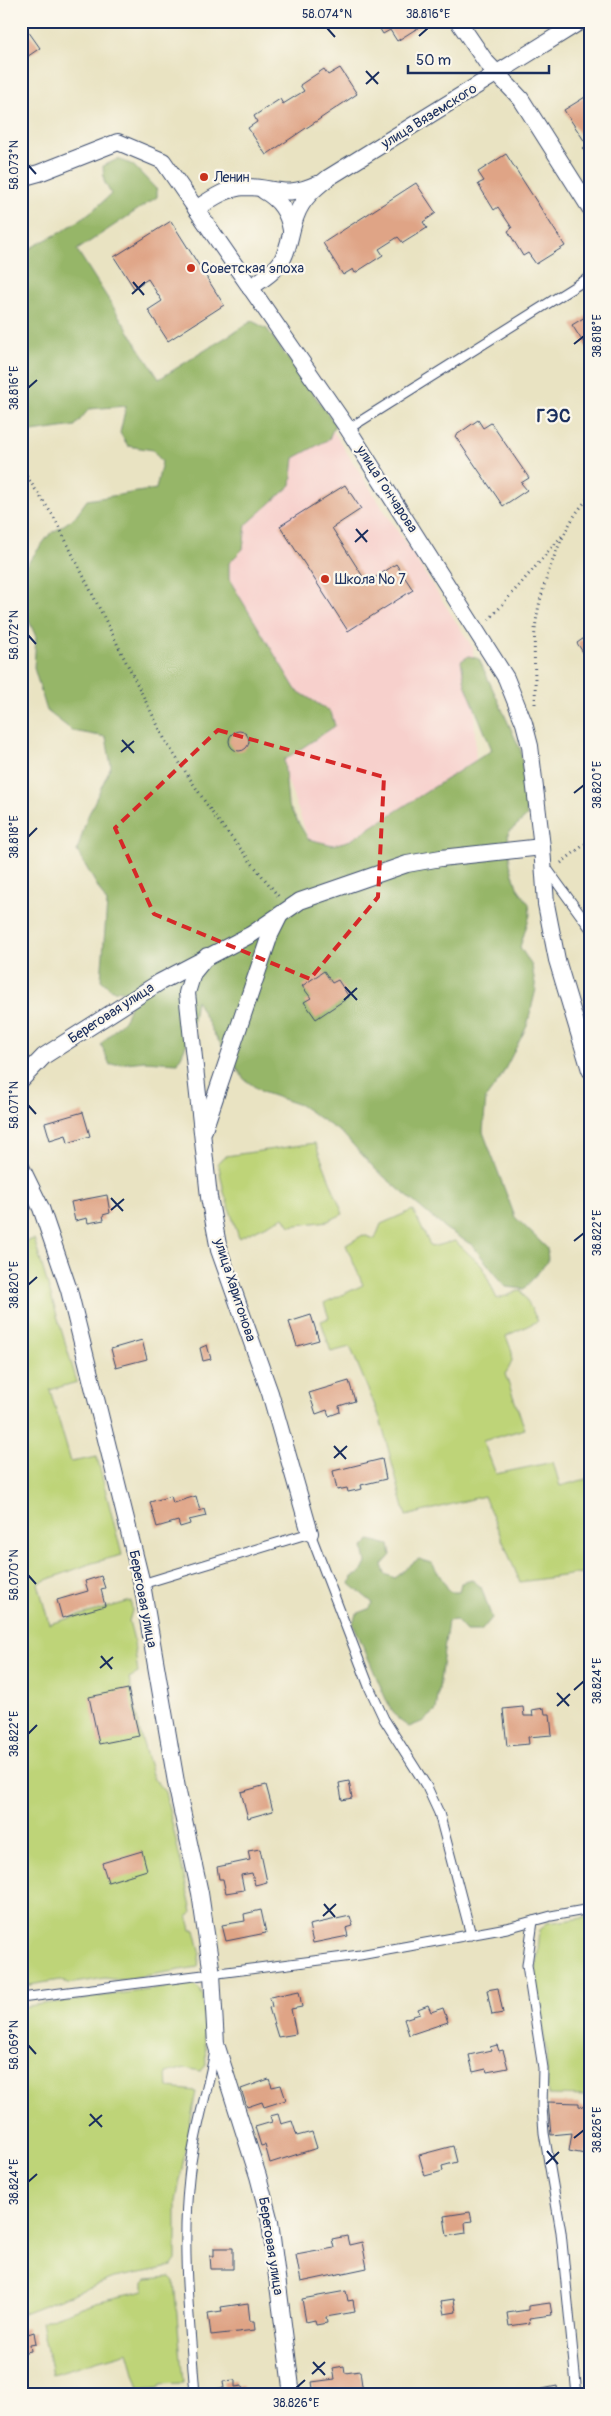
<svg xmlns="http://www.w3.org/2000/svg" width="611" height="2416" font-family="Pangolin,sans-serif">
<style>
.built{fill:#f7d0cc}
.green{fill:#bed478;stroke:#6c826b}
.forest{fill:#96b668;stroke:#587263}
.building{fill:#dfa486}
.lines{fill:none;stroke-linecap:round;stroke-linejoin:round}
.service-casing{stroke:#3a4a6d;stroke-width:11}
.minor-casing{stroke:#3a4a6d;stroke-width:18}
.path{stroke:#3a4a6d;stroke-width:3;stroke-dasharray:1 4;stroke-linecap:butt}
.service{stroke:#fff;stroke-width:9}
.minor{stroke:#fff;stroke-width:16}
.marked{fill:none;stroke:#d62828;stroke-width:4;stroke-dasharray:10 6;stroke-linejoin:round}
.ticks{fill:none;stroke:#1b2f5e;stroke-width:2}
.poi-dot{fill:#c8321e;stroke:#fbf7ec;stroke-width:2}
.labels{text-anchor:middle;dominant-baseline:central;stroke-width:4.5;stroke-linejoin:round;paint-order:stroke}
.street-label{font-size:14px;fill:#1b2f5e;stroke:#fbf7ec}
.poi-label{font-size:14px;fill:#1b2f5e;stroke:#fbf7ec;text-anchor:start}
.district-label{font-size:19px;font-weight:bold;letter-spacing:1px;fill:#1b2f5e;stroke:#fbf7ec}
.neatline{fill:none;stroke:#1b2f5e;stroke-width:2}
.ticks-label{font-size:12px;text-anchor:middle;fill:#1b2f5e}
</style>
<rect width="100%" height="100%" fill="#fbf7ec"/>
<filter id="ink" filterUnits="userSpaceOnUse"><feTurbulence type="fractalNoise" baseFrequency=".02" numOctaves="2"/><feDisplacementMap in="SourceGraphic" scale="10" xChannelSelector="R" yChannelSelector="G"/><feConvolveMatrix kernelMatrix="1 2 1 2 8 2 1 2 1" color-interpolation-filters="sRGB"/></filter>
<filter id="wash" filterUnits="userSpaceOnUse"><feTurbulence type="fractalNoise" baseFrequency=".0096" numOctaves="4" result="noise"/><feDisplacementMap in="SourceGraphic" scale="20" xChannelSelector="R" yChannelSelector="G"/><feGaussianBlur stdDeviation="1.12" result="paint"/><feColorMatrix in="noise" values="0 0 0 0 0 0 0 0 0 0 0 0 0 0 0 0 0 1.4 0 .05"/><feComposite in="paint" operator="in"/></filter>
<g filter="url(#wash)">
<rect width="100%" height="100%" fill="#e9e3c2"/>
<!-- built -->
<polygon class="built" points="324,417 473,648 476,775 318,866 279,757 177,511"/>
<!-- green -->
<g class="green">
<polygon points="315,1143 343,1214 328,1221 290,1226 284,1217 239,1238 224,1192 218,1162 226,1156"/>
<path d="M413 1210 431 1247 455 1241 482 1266 497 1299 521 1290 538 1321 506 1336C512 1353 517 1357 505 1374L525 1429 483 1441 496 1474 553 1462 560 1486 590 1478V1572L520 1582 484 1496 406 1516 380 1418 352 1351 350 1347 331 1352 321 1321 329 1318 324 1303 363 1285 346 1245 363 1235 375 1239 381 1224Z"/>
<polygon points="34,1239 77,1382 50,1390 71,1462 97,1457 122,1555 92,1563 38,1583 49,1624 131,1601 132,1611 129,1621 133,1636 138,1673 129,1678 140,1733 153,1778 165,1792 192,1912 188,1917 191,1930 195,1930 200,1951 198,1967 120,1980 105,1978 68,1984 60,1980 24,1986 21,1972 21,1243"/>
<polygon points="590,1917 590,2096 548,2095 546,2049 535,1983 540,1930 547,1923"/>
<polygon points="192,1984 199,1988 203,1996 206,2065 201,2071 185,2068 167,2073 168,2088 196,2091 176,2201 176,2260 171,2267 114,2278 21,2314 21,2007"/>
<polygon points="170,2277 174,2281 183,2383 161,2384 159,2388 139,2390 128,2352 52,2374 41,2322 96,2302 144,2291 144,2282 147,2279"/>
</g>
<!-- forest -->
<g class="forest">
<path d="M118 159 133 165 157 190V197L77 250 159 379 252 321 267 329 335 424 329 439 294 458 291 485 246 525 243 549 229 563V579L296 690 331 712 335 726 284 760 288 805 308 839 333 845 351 840 492 750 465 684 461 661 469 656 479 659 521 751 527 816 508 833 510 864 517 887 529 904 530 915 520 947 532 966 536 989 527 1026 500 1079 486 1098 483 1132 515 1217 547 1248 548 1261 524 1289 506 1287 472 1245 446 1229 376 1170 343 1134 300 1105 262 1092 244 1079 214 1034 196 1000 191 1034 178 1063 144 1061 110 1065 101 1044 126 1018 134 992 112 990 101 980 107 903 77 851 87 818 111 766 106 737 73 731 47 711 34 668 36 637 21 602V572L49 535 74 518 87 500 156 489 162 462 153 450 128 446 120 433 126 406 89 409 75 426 32 432 21 427V256C33 244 47 240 61 232 79 221 96 209 111 194L104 181 103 166Z"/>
<path d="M370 1540 389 1545 391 1555 382 1565 385 1574 395 1578C404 1572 409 1564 419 1559L432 1563 450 1592H459L461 1583 472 1580 481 1587 492 1618 481 1631H466L456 1620 448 1621 436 1711 424 1721 409 1727 399 1720 388 1704 353 1623 356 1614 369 1609 373 1603 350 1584 352 1577 361 1573 366 1563 363 1547Z"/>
</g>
<g id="blocks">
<!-- building -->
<g class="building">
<polygon points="21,21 40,48 21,61"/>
<polygon points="375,21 422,21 424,24 397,41 390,30 383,34"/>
<polygon points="340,68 357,94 266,155 248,128 257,122 254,116 280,99 283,104 304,91 300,85 324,69 328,75"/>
<polygon points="590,94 590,158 583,148 587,145 564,110"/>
<polygon points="506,154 565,246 536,264 528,253 523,256 508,231 512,228 498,207 494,210 478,184 484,181 478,172"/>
<polygon points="416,183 436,213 423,222 427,228 403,243 398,237 379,249 383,255 355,273 353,269 343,275 323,243"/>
<polygon points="171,221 224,305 168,341 148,310 162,301 148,279 134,288 114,257"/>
<polygon points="590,314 590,353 572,325"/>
<polygon points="478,420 483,428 491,423 529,478 521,483 527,490 503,506 455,436"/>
<polygon points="345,485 361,509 332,528 367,583 396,564 413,590 348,631 280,526"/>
<polygon points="590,634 590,663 577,643"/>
<circle cx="239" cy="741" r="10"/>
<polygon points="324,971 332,983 338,980 349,997 316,1019 304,1002 311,998 302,986"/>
<polygon points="83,1112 90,1136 68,1143 66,1135 50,1140 45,1123"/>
<polygon points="107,1195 110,1213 103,1215 104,1220 88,1223 87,1218 75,1221 71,1202"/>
<polygon points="311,1315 319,1340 297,1346 289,1322"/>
<polygon points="142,1340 147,1359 116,1367 111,1349"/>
<polygon points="207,1345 211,1359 203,1361 200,1348"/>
<polygon points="349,1381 355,1401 339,1406 340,1412 329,1416 327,1410 316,1414 309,1393"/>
<polygon points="382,1459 386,1479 361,1485 362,1489 348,1492 347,1488 337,1490 333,1471"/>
<polygon points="171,1496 173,1503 196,1496 200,1511 204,1509 206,1516 189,1520 190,1524 180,1527 178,1521 157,1527 150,1502"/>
<polygon points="101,1576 105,1588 101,1589 105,1606 62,1618 57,1600 88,1591 85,1581"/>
<polygon points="128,1689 139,1736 99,1744 89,1697"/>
<polygon points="523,1707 524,1716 533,1716 532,1710 544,1708 545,1714 550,1714 552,1735 528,1737 529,1744 507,1746 503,1709"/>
<polygon points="349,1781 352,1798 342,1800 339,1783"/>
<polygon points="266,1785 273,1811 248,1818 241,1792"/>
<polygon points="260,1849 267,1882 255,1885 252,1873 241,1875 244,1890 226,1893 223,1879 219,1879 217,1867 250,1860 248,1851"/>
<polygon points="142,1851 147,1870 108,1882 102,1863"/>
<polygon points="261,1910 266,1933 226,1941 222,1925 245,1921 244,1914"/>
<polygon points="350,1916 353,1926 346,1928 348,1936 313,1943 309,1925"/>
<polygon points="498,1988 503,2013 492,2015 487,1990"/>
<polygon points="299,1991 302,2007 291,2009 296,2034 278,2037 269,2008 272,2007 270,1997"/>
<polygon points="428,2005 431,2012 443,2008 448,2022 409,2035 404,2019 420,2014 418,2009"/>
<polygon points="497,2045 499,2051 503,2050 508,2068 487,2072 486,2069 473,2072 469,2055 491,2050 490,2047"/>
<polygon points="269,2079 272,2087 281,2085 286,2100 264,2107 262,2102 247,2107 241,2089"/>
<polygon points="548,2102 579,2103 579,2106 590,2108 590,2130 585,2154 569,2151 572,2133 551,2135"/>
<polygon points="278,2114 281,2124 292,2121 297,2136 312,2132 317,2148 270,2163 265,2145 261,2146 255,2127 272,2122 270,2116"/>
<polygon points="453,2146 457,2162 442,2166 443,2171 425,2176 419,2155"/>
<polygon points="470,2212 472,2221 465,2222 466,2233 447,2236 444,2216"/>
<polygon points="347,2236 349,2245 362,2242 367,2268 301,2282 296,2255 334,2248 332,2239"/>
<polygon points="214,2248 233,2248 233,2269 211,2269 210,2256 214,2256"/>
<polygon points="346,2291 348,2301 353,2300 355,2312 326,2317 327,2323 316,2325 315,2320 306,2322 302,2299"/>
<polygon points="454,2299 456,2312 444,2314 441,2301"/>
<polygon points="248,2303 250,2321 254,2321 255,2330 211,2335 208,2313 222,2311 221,2307"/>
<polygon points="550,2303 552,2315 529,2318 530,2323 509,2326 507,2313 528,2310 528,2306"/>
<polygon points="27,2328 28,2334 34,2332 36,2344 30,2345 31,2351 21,2353 21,2329"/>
<polygon points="344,2366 345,2373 360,2371 363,2393 314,2395 312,2382 335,2379 333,2368"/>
<polygon points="235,2380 235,2387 242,2386 243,2395 209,2395 209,2389 224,2388 223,2381"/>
<polygon points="557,2386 558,2395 524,2395 523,2393"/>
</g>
</g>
</g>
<g filter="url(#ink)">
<use href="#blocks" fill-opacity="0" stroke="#3a4a6d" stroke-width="1"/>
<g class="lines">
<!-- service casing -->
<g class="service-casing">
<g id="service">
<polyline points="348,429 590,277"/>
<polyline points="545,866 590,928"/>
<polyline points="142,1584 310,1533 370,1689 384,1719 427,1787 439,1813 471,1935"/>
<polyline points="533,1921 527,1965 543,2068 542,2107 544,2133 561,2232 577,2395"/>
<polyline points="21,1998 360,1955 507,1928 551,1916 590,1909"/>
<path d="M195 2395C190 2323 181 2250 189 2178 193 2135 207 2094 215 2051"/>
</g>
</g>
<!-- minor casing -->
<g class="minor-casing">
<g id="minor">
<polyline points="458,21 486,62 521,99 590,208"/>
<polyline points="21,178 39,173 118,142 163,161 348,429 506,678 524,723 530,746 542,847 546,904 557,960 590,1070"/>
<path d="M264 191C280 200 288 212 291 230"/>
<path d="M196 209C211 199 226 188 245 187 276 187 284 199 317 184"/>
<path d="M250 288C261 280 275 272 282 260 290 247 290 231 296 216 302 199 314 189 328 178L581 21"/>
<polyline points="207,956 193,973 187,993 209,1197 219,1250 270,1393 310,1533"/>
<polyline points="21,1080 44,1056 160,982 252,934 300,901 407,864 441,858 542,847"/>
<polyline points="204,1130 270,935 279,917"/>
<polyline points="21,1167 41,1208 69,1290 142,1584 177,1788 200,1893 212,1974 216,2044 258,2176 270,2222 292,2395"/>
</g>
</g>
<!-- path -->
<g class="path">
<polyline points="21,468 54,517 166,742 215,817 279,897"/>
<polyline points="489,620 562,536"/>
<path d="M535 704C536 679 533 655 535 630 538 594 562 522 590 497"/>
<polyline points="561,863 590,840"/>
</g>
<!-- service -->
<use href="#service" class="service"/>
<!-- minor -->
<use href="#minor" class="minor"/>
</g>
</g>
<!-- marked area -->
<path class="marked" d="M218 730 384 777 378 897 310 979 154 914 115 828Z"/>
<!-- ticks -->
<path class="ticks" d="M327 28 335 37M419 36 428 28M366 71 378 84M366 84 379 72M28 165 36 174M133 282 144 295M132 294 145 282M574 344 584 336M28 388 37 380M356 529 367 542M355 542 368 530M28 635 36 644M122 740 134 753M121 752 134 741M574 793 584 785M28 837 37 828M345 987 357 1000M344 1000 357 988M28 1105 36 1114M111 1198 123 1211M111 1210 124 1199M574 1241 584 1233M28 1285 37 1277M334 1446 346 1459M334 1458 347 1446M28 1575 36 1584M101 1656 112 1669M100 1668 113 1657M574 1690 584 1681M557 1693 569 1706M557 1706 570 1694M28 1734 37 1725M324 1904 335 1917M323 1916 336 1904M28 2045 36 2054M90 2114 102 2127M89 2126 102 2115M574 2138 584 2130M547 2151 558 2164M546 2164 559 2152M28 2182 37 2174M313 2362 325 2375M312 2374 325 2362M296 2388 305 2380"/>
<!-- markers -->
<g class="poi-dot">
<circle cx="204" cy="177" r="5"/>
<circle cx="191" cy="268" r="5"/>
<circle cx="325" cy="579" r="5"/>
</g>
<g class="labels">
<!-- street labels -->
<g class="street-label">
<text transform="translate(429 116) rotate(-32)">улица Вяземского</text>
<text transform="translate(387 489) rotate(57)">улица Гончарова</text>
<text transform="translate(111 1013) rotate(-33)">Береговая улица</text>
<text transform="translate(235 1290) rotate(72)">улица Харитонова</text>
<text transform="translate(143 1599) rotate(79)">Береговая улица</text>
<text transform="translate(271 2246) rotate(81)">Береговая улица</text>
</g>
<!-- poi labels -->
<g class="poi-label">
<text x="214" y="177">Ленин</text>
<text x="201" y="268">Советская эпоха</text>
<text x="335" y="579">Школа № 7</text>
</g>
<!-- district labels -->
<g class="district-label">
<text x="554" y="416">ГЭС</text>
</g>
</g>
<!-- margin -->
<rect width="611" height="2416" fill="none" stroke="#fbf7ec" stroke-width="55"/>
<!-- scale -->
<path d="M408 65v8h141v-8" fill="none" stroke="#1b2f5e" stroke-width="2.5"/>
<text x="416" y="65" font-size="15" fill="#1b2f5e" stroke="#fbf7ec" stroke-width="4" paint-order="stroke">50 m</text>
<rect x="28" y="28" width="556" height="2360" class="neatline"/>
<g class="ticks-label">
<text x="327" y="18">58.074°N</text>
<text x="428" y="18">38.816°E</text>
<text transform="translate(14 165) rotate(-90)" y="4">58.073°N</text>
<text transform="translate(597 336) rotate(-90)" y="4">38.818°E</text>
<text transform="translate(14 388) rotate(-90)" y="4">38.816°E</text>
<text transform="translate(14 635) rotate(-90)" y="4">58.072°N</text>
<text transform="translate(597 785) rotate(-90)" y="4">38.820°E</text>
<text transform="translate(14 837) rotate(-90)" y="4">38.818°E</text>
<text transform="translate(14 1105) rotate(-90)" y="4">58.071°N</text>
<text transform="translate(597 1233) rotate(-90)" y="4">38.822°E</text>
<text transform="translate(14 1285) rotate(-90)" y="4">38.820°E</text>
<text transform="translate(14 1575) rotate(-90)" y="4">58.070°N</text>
<text transform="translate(597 1681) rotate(-90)" y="4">38.824°E</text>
<text transform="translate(14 1734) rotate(-90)" y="4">38.822°E</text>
<text transform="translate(14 2045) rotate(-90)" y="4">58.069°N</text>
<text transform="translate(597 2130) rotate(-90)" y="4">38.826°E</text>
<text transform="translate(14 2182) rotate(-90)" y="4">38.824°E</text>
<text x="296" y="2407">38.826°E</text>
</g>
</svg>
